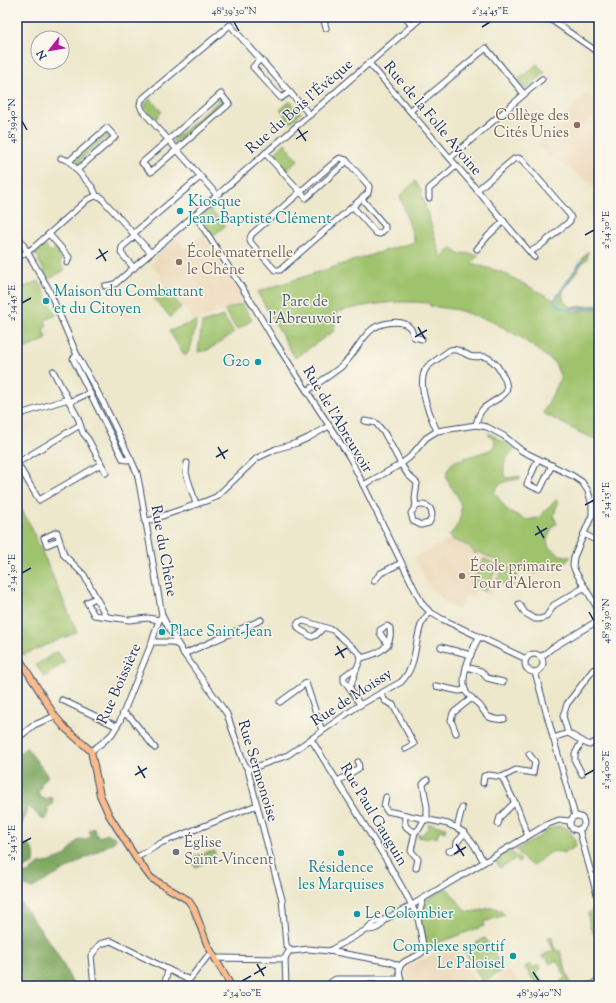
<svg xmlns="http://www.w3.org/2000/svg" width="616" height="1003" font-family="'Sorts Mill Goudy',serif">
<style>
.built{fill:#ebd8ba}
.green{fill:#9fc26c;stroke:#5d7865}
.forest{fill:#7fa860;stroke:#4d6c5f}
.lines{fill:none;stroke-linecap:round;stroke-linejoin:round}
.stream{stroke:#61a3d5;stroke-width:1.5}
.minor-casing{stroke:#3a4b6e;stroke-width:7}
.major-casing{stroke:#3a4b6e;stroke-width:8}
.minor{stroke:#fff;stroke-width:5}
.major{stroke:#f9bc8a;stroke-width:6}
.ticks{fill:none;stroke:#1b2f5e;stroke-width:1.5}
.education-dot{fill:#8d6e63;stroke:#fbf7ec;stroke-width:1.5}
.culture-dot{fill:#0f9aa8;stroke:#fbf7ec;stroke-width:1.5}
.worship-dot{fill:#6b7280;stroke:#fbf7ec;stroke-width:1.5}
.labels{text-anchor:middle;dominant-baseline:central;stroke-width:3;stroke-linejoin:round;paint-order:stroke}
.street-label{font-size:15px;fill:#1b2f5e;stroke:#fbf7ec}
.education-label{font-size:15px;fill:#785e54;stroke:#fbf7ec;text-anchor:start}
.culture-label{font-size:15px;fill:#0d838f;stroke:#fbf7ec;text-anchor:start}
.park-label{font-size:15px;fill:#435b62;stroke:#fbf7ec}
.worship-label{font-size:15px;fill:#5b616d;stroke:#fbf7ec;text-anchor:start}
.neatline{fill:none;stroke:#1b2f5e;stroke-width:1.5}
.ticks-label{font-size:10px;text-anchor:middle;fill:#1b2f5e}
</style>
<rect width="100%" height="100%" fill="#fbf7ec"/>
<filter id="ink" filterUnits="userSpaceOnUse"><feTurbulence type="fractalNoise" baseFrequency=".025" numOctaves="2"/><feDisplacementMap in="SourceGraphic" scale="8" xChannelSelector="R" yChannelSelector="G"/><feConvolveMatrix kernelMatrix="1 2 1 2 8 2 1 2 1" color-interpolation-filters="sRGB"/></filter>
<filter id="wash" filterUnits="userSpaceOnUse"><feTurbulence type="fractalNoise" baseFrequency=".012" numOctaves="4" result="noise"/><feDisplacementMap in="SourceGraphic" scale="16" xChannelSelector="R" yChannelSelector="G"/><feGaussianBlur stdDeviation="0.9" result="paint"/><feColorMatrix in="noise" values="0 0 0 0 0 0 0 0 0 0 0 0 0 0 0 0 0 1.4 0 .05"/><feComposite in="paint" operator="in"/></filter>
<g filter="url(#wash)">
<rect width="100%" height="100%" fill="#ede7cb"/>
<!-- built -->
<g class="built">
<polygon points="586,93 599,105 599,189 535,146"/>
<polygon points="203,234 247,302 195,321 160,279 161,276 151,264 155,260 154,257 176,238 186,249"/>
<polygon points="451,539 469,546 479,552 505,565 490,596 477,589 472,598 466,595 458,611 449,606 430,587 430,586 429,583 427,583 415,557"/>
<polygon points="455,947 478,986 408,986 406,974 408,965"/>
<polygon points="511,970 520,986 482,986"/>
</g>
<!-- green -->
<g class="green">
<polygon points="537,64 545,73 527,88 525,89 517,81"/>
<polygon points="219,98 221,98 224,100 225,103 224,106 220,104 180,139 181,143 178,144 174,143 173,139 174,137 177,137 218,101"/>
<polygon points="150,99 162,112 155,119 145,107 145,104"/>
<polygon points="290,101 295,106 296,106 300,111 301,113 290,123 284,116 285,115 280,110"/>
<path d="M106 130 112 137 109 139 106 138 80 160 81 164 79 165C74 165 74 162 74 158L75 157H79L104 134 103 132Z"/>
<polygon points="285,143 298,160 287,171 273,156 273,155"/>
<path d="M415 181 422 191 421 192 441 257 452 248 460 255 463 253 479 255 471 263 502 272 554 300 588 251 587 259 583 262 563 291C561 299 565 305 573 307L599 305V306L568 309 572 312 599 308V441L579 432 543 413 561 378 555 363 520 337 493 322 458 310 430 306 429 303C395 300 369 304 337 312L334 331 295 358 257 292 380 252 415 242 400 196Z"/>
<polygon points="210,209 225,226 213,236 201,217 201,215 204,211 207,211"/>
<polygon points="44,245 51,252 57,247 63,253 64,257 60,262 60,263 65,270 49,279 38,260 40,259 37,255 35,256 34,254"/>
<polygon points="39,281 56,315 45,320 47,326 44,328 44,330 43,331 47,339 17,352 17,290"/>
<polygon points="166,288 181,307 170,317 154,298"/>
<polygon points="242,304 252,320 237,330 224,310"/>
<polygon points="223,316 234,333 208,350 198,352 202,323"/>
<polygon points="197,321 190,350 185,356 169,331"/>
<path d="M489 433 515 449C504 460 504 460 504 476L507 478 520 476V479C508 481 501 480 494 492L507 510 527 520 538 518 556 500 559 502 556 508 554 517 557 524 553 525 547 540 548 546 560 555 571 557 559 569 554 568 535 573 523 571 518 573 512 586 510 587 497 581 505 565 479 552 475 554 469 546 451 539 449 536C457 527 461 521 461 508 460 496 451 489 447 479 445 472 449 464 456 461L490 450C496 446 497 438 489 436Z"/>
<polygon points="17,502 30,524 77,632 23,655 17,645"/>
<polygon points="484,559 498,565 485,591 471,585"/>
<polygon points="57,651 65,662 44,677 36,665"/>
<polygon points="428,824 432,824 446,828 445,832 439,830 437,838 430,836 428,839 418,837 418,834 423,835 425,831 429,828"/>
<path d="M558 826C570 826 574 836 576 846L564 853C549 848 544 857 534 866 526 863 522 857 516 850L544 834 543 832C548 829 553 827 558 826Z"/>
<path d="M510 850C513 855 518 856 521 860L519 863 515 859 500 868 494 859Z"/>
<polygon points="214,851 216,858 195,867 191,857"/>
<polygon points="447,888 465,910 470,912 483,910 489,908 495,908 500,910 505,915 484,922 484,926 426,947 420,917 423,901"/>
<path d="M593 909 595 910C597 918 600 927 598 935L595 936 590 928 588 913Z"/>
<polygon points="551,936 555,950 560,951 571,986 554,986 561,982 561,981 566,977 556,960 550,964 546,957 544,959 542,956 554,950 547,938"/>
<polygon points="485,938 503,970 483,982 464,950"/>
<polygon points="530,964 533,968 539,965 541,969 536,972 545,986 537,986 525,967"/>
</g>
<!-- forest -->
<g class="forest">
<polygon points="26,747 48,776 41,784 41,789 38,790 40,797 45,799 52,797 53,799 52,805 47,808 49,813 46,819 41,819 36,813 28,806 22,825 17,828 17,756"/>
<path d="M94 828 95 832 98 837 109 834 116 838 114 842 31 889 17 882V844C32 843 36 850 34 863L18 871 17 873 20 875 30 872 39 864 50 862 66 855 79 839 85 840 91 836 89 830Z"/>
<polygon points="17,894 20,902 54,948 65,968 74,986 17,986"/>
</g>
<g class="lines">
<!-- stream -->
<g class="stream">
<polyline points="555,301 581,262"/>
<polyline points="554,303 563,308 570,310 599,307"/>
</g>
</g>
</g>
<g filter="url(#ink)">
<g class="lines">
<!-- minor casing -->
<g class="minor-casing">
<g id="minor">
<polyline points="323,17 326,28"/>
<polyline points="405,17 412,26"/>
<polyline points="547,17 599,53"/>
<polyline points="260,59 253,67 281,98 290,92"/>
<polyline points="369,63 534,257"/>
<polygon points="221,94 229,104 151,172 142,163"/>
<polyline points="410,111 486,48 524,94"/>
<polyline points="265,153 306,198 344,164 346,160"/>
<polyline points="61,158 69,161 92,187 95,192 96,196"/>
<path d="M340 158 346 160 369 186V188L368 193 280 270H275L251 243C249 239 250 237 252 234L337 160Z"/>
<polyline points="450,158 542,79"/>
<polyline points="69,161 107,128 115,137 77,170"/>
<polyline points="477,190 514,159 518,158 522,160 569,214 571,218 570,221 540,246 530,252"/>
<polyline points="217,195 142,110 140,105 141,100 230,25 310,115"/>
<polyline points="429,198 429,189 456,166"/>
<polyline points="353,207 376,233 380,234 385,229 385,226 362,199"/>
<polyline points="195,215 252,303 274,340 350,458 419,598 423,605 430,612 442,619 526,659"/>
<polyline points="17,234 48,288 77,355 104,404 133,464 137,473 140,488 162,615 169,629 184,654 227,714 243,761 248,770 273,867 282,899 286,945 290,950"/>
<polyline points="49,234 69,257 67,263"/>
<polyline points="133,234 200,177"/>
<polyline points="477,249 488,236 504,221"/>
<polyline points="17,258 33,248 88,199 96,196 101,197 104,201 151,253"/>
<polyline points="134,268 121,253 122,247 135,236"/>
<polyline points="105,286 115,284 422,17"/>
<polyline points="77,355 73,359 123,459 127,460 131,459"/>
<polyline points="53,371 78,418 83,433 88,439 106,473"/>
<path d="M307 391C318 383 331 375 342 366 353 356 359 342 369 332 377 323 403 317 411 329 412 331 413 335 414 337L422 339"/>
<polyline points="69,402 90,393"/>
<polyline points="17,415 68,399"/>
<path d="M365 421 376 423 385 434 401 464 408 475 417 483 415 498 416 506 411 513 413 521 421 525 429 523C436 511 429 502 416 506"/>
<path d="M437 431C430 415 414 381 428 366L450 350C458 348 463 353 470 356 476 358 483 355 488 358 496 362 510 382 506 392 505 394 502 396 499 398 485 407 480 407 476 425"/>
<polyline points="538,459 527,484 540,490 552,465"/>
<polyline points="17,463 39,500 101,464"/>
<polyline points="17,463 80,425"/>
<polyline points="187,463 186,473 196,504"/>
<polyline points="363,485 369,482 401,464 410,457 426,438 437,431 476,425 487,427 504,436 522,451 573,476 582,482 588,491 592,505 592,515 574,557 573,565 575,571 599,611"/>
<polyline points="145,522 206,501 216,497 257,458 276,449 297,443 308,438 329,426"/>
<polyline points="584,534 599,542"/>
<polyline points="59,540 47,545 44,538 57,532 64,555 84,575 106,616"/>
<polyline points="374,581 381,573 401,563"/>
<polyline points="96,598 87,602 94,615 129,620 148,618 159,620"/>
<polyline points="519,604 525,613 535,619 540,619 546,617 554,605 585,587"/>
<polyline points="323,628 316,635 312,637 299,629 297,625 299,622 304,621 333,630 360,654 361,658"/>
<path d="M479 637C472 650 459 677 466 692 467 695 478 703 481 707 483 710 486 715 489 717 493 719 500 720 504 719"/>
<polyline points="152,642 172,642 178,645"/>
<polyline points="441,647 471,655"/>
<polyline points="184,654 261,620"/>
<circle cx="534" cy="663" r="9"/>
<polyline points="541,657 552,648 599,620"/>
<path d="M361 658C378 654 393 648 390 628L387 626 380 630V633L388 645"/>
<polyline points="466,667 481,671 487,678 503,682"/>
<polyline points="356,670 351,671 344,676 344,681 350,688 360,705"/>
<polyline points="535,672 575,816"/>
<polyline points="436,686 459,691 465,690"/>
<polyline points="350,688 356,670 361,658"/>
<polyline points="381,694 385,701 393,705 414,744 405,749"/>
<polyline points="62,700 116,726"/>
<polyline points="280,702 306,683 322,731"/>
<polyline points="123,713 131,718 155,748"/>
<polyline points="456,733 451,720 453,713 472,698"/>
<polyline points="568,733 563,716 567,704 593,670 599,667"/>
<polyline points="553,738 568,733 589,745 596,742 599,738"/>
<polyline points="17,739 34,725 55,716"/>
<path d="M311 739 387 861 408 898 418 918 424 950C418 959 406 957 400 966"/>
<polyline points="91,751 102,743 112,734 120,721 152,642 158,623 162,615"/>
<path d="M248 770 288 755 358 706 401 682C417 666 414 645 421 625 423 620 427 616 430 612"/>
<polyline points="582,774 575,761 575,754 582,741"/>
<polyline points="502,777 517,807 528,836"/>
<polyline points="338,781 359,768 358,762"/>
<polyline points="483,783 484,776 489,775 502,777 516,770 533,773 535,762 529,754"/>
<polyline points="386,797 384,806 387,811 448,824 457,828 465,833 474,845 484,862"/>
<path d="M405 815C404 826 405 828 415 832L419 829 424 820"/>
<circle cx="577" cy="823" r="7"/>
<polyline points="427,820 427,807 423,784 427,780"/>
<polyline points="498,824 500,817 515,802"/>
<polyline points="457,828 462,808"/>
<polyline points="579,829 599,902"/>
<polyline points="415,832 411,851 418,859 416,868"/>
<polyline points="449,851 456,849 457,842 465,833"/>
<polyline points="136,858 161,843 171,839 252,807 257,806"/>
<polyline points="418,918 423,899"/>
<path d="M366 930C374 930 381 928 384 920"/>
<polyline points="290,950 293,951 308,949 329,951 390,962 400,966"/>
<path d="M329 951 366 930C371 924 377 920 384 920L412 905 548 824 559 820 570 821"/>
<polyline points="215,959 220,958 285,959"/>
<polyline points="400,966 399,970 402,986"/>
<polyline points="94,986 91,956 100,944 111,941 189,980 207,957 212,954"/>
<polyline points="164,986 168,970"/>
<polyline points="286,986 285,959 286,956 290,950"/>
<polyline points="330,986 331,982 336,979 401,979"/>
<polyline points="589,986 599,980"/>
</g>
</g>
<!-- major casing -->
<g class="major-casing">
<polyline id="major" points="17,655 55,716 65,728 91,751 100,795 109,815 136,858 151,878 188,900 194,909 207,944 231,986"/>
</g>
<!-- minor -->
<use href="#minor" class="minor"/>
<!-- major -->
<use href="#major" class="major"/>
</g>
</g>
<!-- ticks -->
<path class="ticks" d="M234 22 239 31M482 27 490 22M22 121 27 130M298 129 306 141M296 139 308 131M585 235 594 230M99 249 106 261M96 259 108 251M22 303 31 298M418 327 425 339M415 337 427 330M218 447 225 459M216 457 228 450M585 505 594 500M537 526 544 538M535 535 547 528M22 573 31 568M589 612 594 621M337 646 344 658M335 655 347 648M138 766 145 778M135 775 147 768M585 775 594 770M22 843 31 838M456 844 464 856M454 854 466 847M257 964 264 976M533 972 539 981M254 974 266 967M242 981 251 976"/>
<!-- markers -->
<g class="education-dot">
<circle cx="577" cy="125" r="4"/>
<circle cx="179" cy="262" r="4"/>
<circle cx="462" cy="576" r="4"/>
</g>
<g class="culture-dot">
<circle cx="180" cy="211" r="4"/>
<circle cx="46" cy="301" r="4"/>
<circle cx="258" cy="362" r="4"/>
<circle cx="162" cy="632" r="4"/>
<circle cx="341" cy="853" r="4"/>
<circle cx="357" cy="914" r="4"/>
<circle cx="513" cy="956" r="4"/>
</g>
<circle class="worship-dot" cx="176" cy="852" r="4"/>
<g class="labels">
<!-- street labels -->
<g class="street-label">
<text transform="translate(300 107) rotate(-41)">Rue du Bois l'Évêque</text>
<text transform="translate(432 119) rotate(50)">Rue de la Folle Avoine</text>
<text transform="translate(337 420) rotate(59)">Rue de l'Abreuvoir</text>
<text transform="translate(163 551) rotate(80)">Rue du Chêne</text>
<text transform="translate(120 684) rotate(-66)">Rue Boissière</text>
<text transform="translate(352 698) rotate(-33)">Rue de Moissy</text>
<text transform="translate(257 771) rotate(73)">Rue Sermonoise</text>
<text transform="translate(373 815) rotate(59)">Rue Paul Gauguin</text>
</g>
<!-- education labels -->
<g class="education-label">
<text x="569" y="116" text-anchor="end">Collège des<tspan x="569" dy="17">Cités Unies</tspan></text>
<text x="187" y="253">École maternelle<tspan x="187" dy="17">le Chêne</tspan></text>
<text x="470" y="567">École primaire<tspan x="470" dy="17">Tour d'Aleron</tspan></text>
</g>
<!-- culture labels -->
<g class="culture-label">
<text x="188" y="202">Kiosque<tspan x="188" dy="17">Jean-Baptiste Clément</tspan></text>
<text x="54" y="292">Maison du Combattant<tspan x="54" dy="17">et du Citoyen</tspan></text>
<text x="250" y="362" text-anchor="end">G20</text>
<text x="170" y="632">Place Saint-Jean</text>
<text x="341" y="868" text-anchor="middle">Résidence<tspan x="341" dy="17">les Marquises</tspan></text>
<text x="365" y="914">Le Colombier</text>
<text x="505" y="947" text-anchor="end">Complexe sportif<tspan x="505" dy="17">Le Paloisel</tspan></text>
</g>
<!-- park labels -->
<g class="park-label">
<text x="305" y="302">Parc de<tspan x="305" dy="17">l'Abreuvoir</tspan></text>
</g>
<!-- worship labels -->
<g class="worship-label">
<text x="184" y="843">Église<tspan x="184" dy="17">Saint-Vincent</tspan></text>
</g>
</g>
<!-- margin -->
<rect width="616" height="1003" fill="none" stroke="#fbf7ec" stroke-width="44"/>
<!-- north arrow -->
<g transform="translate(50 50) rotate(239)"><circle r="19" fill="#fbf7ec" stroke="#a1a7b3"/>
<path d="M0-3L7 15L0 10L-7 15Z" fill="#b5179e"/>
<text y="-6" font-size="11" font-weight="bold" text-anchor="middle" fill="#1b2f5e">N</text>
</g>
<rect x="22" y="22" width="572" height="959" class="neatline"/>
<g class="ticks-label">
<text x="234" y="14">48°39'30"N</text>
<text x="490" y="14">2°34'45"E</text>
<text transform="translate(11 121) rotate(-90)" y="4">48°39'40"N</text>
<text transform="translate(605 230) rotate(-90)" y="4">2°34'30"E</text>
<text transform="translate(11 303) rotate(-90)" y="4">2°34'45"E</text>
<text transform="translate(605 500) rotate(-90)" y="4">2°34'15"E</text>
<text transform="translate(11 573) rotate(-90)" y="4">2°34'30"E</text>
<text transform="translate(605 621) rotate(-90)" y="4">48°39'30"N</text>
<text transform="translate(605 770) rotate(-90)" y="4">2°34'00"E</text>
<text transform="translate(11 843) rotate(-90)" y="4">2°34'15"E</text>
<text x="242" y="996">2°34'00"E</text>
<text x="539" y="996">48°39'40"N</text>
</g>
</svg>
